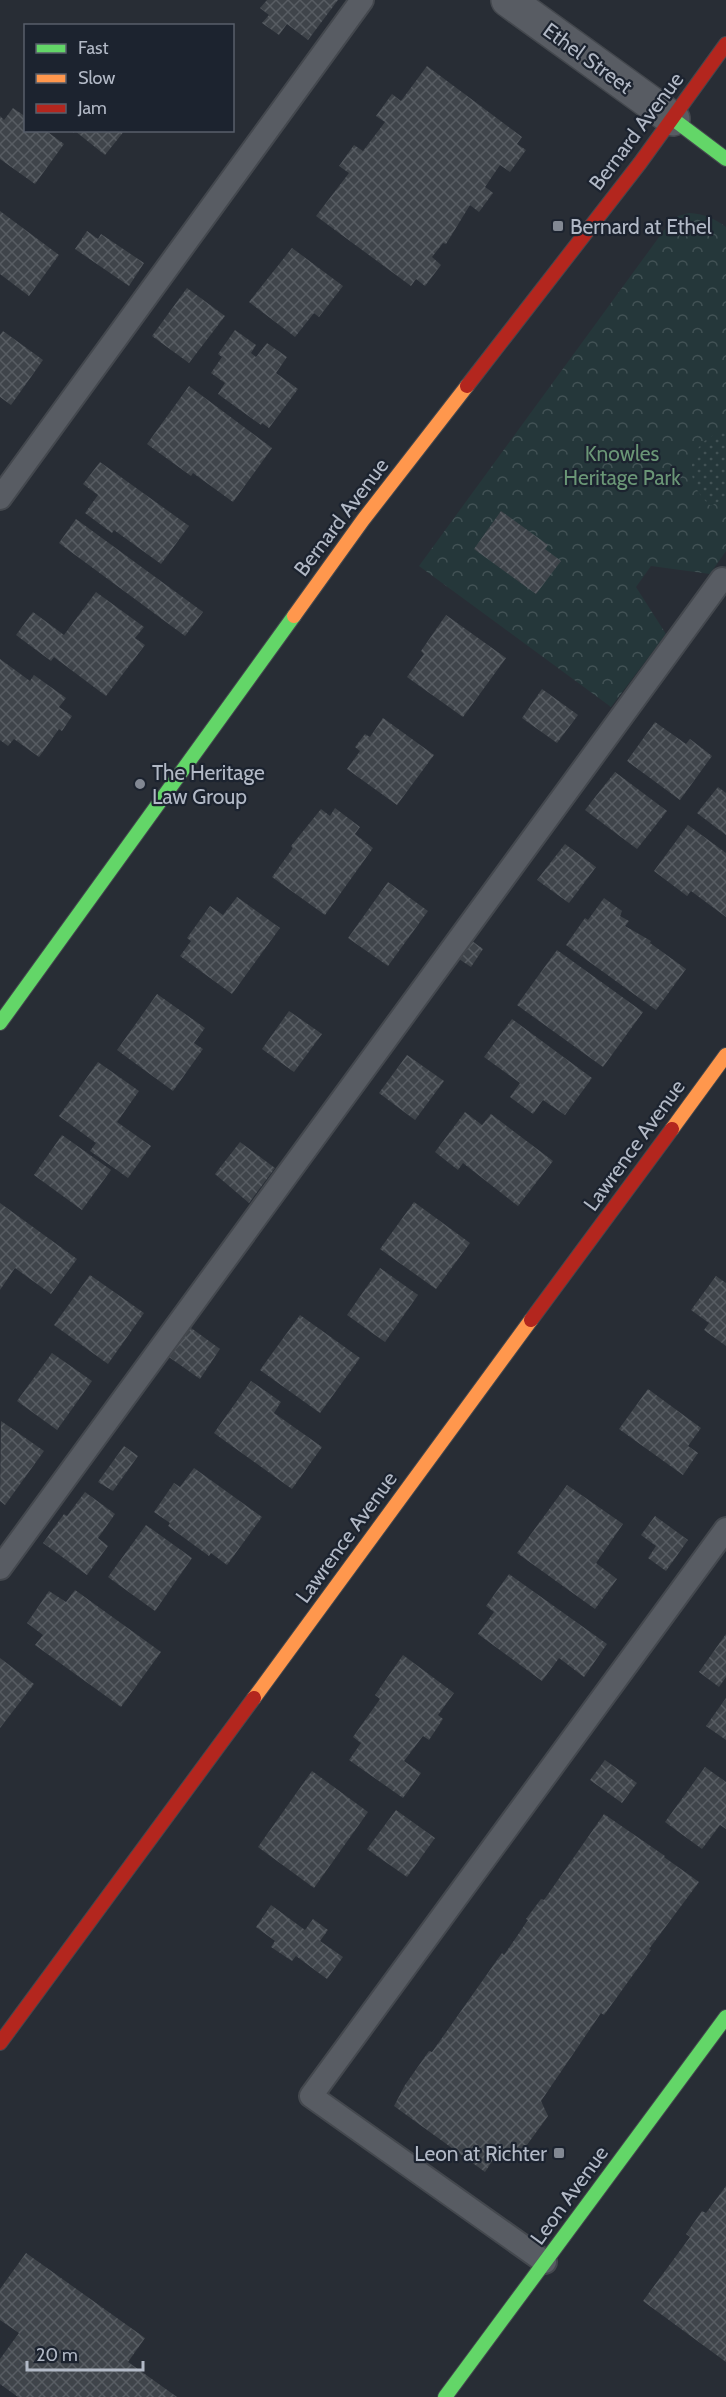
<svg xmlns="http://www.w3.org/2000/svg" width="726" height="2397" font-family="Cabin,sans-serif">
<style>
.park{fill:url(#park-crowns)}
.garden{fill:url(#garden-dots)}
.building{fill:url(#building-cross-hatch)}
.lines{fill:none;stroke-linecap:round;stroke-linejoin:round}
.lane-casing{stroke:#44484e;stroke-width:26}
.street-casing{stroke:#44484e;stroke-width:36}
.fast-casing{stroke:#44484e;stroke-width:16}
.slow-casing{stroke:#44484e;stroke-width:16}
.jam-casing{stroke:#44484e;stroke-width:16}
.lane{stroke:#585c63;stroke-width:22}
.street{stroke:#585c63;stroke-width:33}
.fast{stroke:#63d668;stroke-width:14}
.slow{stroke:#ff974d;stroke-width:14}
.jam{stroke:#b3261e;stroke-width:14}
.poi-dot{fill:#828893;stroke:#1c232f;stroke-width:2}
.labels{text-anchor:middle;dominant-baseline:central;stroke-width:4.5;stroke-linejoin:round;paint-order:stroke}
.street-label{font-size:21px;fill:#b2b9c6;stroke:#1c232f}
.poi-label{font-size:21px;fill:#b2b9c6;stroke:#1c232f;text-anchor:start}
.park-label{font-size:21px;fill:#6a9676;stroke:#1c232f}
</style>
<defs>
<pattern id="park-crowns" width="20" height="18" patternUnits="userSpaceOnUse" patternTransform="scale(1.5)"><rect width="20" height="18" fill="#25373a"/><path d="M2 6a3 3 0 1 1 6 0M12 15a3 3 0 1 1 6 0" fill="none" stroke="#425255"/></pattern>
<pattern id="garden-dots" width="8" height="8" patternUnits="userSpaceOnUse" patternTransform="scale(1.5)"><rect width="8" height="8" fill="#25373a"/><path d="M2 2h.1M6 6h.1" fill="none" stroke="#425255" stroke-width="1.8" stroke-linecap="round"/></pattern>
<pattern id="building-cross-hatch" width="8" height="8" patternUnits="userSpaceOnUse" patternTransform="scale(1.5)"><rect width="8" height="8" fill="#3f444a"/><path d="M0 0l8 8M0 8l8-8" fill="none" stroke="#585d63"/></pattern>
</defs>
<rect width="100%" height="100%" fill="#282d35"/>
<!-- park -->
<path class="park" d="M689 213C704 214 714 218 726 227V551L710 574 651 566 636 587 666 634 611 707 419 566 670 222 678 216Z"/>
<!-- garden -->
<path class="garden" d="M726 431V497L711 506C681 482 686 440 726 431Z"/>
<!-- building -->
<g class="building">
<polygon points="267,0 338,0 308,40 287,24 279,35 262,23 269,15 260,8"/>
<polygon points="427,66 522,137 517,144 526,150 510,172 500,165 485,187 493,193 479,212 470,205 446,244 443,243 432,257 441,265 425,286 416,279 411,286 316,216 349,173 339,166 354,145 363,151 385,122 376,116 392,94 401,101"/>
<polygon points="13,108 26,117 26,130 45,130 64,144 35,184 0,159 0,116 4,120"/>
<polygon points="70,130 125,130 105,155 75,131 74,133"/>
<polygon points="0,211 59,255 29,296 0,274"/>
<polygon points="87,231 98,239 101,234 144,263 129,286 75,249"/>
<polygon points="292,248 343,286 319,317 314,313 295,337 249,302"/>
<polygon points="187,288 225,316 189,363 152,336"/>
<polygon points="235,330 256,345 251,353 256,357 267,343 287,357 276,373 298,389 269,428 262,423 261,425 218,394 225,383 211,373 222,357 218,354"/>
<polygon points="3,331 43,360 11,405 0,397 0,335"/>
<polygon points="189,386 272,448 233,502 193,473 191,476 147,444"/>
<polygon points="100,462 189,526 161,564 114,530 112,533 85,513 98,495 83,484"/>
<polygon points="501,511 548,545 545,549 561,561 536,594 474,549"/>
<polygon points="76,519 203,612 185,636 59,543"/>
<polygon points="96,592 144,627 135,638 145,645 106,696 54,657 51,661 16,635 33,612 64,635"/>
<polygon points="446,615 506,658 463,717 407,677 424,654 421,651"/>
<polygon points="0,659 30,681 34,675 66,698 59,707 72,716 62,731 59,729 39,757 14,739 8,746 0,740"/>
<polygon points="542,689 578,715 557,743 522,718"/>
<polygon points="383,718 434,755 397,805 347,769 360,751 355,747 365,734 370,737"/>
<polygon points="655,722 686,744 690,739 712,756 680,800 627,761"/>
<polygon points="615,772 667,811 637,849 585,810"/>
<polygon points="718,787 726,793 726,835 697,813"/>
<polygon points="335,808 360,827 355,834 373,848 325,915 272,877 293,848 291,846 321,809 330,816"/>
<polygon points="688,825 726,853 726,917 691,891 687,896 654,871"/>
<polygon points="565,844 596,867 569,903 537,880"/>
<polygon points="388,882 428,911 388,966 348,938"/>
<polygon points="237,897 280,928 232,994 180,956 191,941 187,938 210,906 223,915"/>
<polygon points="604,898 622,911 620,916 629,921 625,926 651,941 650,943 686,969 656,1010 566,945 585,918 588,920"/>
<polygon points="472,941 483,949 471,967 459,959"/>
<polygon points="557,950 643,1012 603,1067 517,1005"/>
<polygon points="157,994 205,1028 194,1043 203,1049 173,1091 117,1050"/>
<polygon points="289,1011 322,1034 294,1072 262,1049"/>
<polygon points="512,1019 592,1078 565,1115 543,1100 533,1114 510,1097 520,1083 484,1057"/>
<polygon points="407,1055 444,1081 415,1120 379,1093"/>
<polygon points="98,1062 139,1091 117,1122 151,1146 128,1178 90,1151 96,1143 59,1116"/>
<polygon points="465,1112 482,1125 491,1114 553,1161 518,1206 463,1163 458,1170 435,1152"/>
<polygon points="62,1135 111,1170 82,1210 34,1175"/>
<polygon points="240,1142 275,1168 249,1203 215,1174"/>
<polygon points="414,1202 470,1243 436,1289 380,1249"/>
<polygon points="0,1203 77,1259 51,1294 15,1268 0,1290"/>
<polygon points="380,1268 418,1295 385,1342 347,1315"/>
<polygon points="90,1275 144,1313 108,1364 54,1325"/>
<polygon points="716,1276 726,1283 726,1346 704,1330 709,1323 691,1310"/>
<polygon points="300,1315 360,1358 320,1413 260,1370"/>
<polygon points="187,1325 220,1349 200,1379 166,1355"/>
<polygon points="52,1353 92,1381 57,1430 17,1401"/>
<polygon points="251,1381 281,1402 274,1413 322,1447 292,1489 214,1433"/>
<polygon points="648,1389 701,1428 688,1446 698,1453 683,1475 619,1429"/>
<polygon points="1,1421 44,1451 5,1505 0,1501"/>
<polygon points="124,1446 138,1456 113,1491 98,1482"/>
<polygon points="194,1468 262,1517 227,1565 211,1553 209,1556 168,1526 170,1523 154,1512 174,1483 180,1487"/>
<polygon points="567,1485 623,1524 596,1563 617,1579 595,1609 517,1553"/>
<polygon points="85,1492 115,1514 98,1538 108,1546 87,1575 43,1543 64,1514 67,1516"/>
<polygon points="655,1516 688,1540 666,1571 648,1558 656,1546 641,1535"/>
<polygon points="146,1525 192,1558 155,1611 108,1577"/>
<polygon points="509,1574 607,1644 584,1677 559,1658 542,1681 478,1634 494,1612 486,1606"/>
<polygon points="75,1590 161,1652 121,1707 35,1645 43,1635 27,1623 49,1591 66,1602"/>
<polygon points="726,1634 726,1677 719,1687 699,1672"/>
<polygon points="403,1655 454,1693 438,1715 443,1719 429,1740 423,1736 404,1761 421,1773 403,1798 349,1760 361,1743 353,1737 380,1699 375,1695"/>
<polygon points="0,1658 34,1684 0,1728"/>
<polygon points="726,1698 726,1740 706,1726"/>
<polygon points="605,1760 637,1783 622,1803 590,1780"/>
<polygon points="705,1767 726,1782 726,1829 720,1825 702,1849 665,1822"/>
<polygon points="312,1771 368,1812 314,1888 258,1847"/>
<polygon points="396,1810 435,1838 407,1877 367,1849"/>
<polygon points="604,1814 665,1856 664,1857 699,1882 649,1949 651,1950 604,2015 601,2013 541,2101 548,2116 516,2160 500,2149 485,2172 394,2106 405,2085 429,2051 432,2052 502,1953 504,1955 528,1920 526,1919 541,1899 544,1900"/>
<polygon points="271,1905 305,1930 313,1919 328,1930 320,1941 343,1957 327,1979 296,1956 292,1961 271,1947 275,1941 256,1927"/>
<polygon points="726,2186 726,2362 643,2301 690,2237 686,2234 702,2211 706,2213"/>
<polygon points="26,2253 145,2338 128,2362 177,2397 18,2397 0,2384 0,2359 19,2333 0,2320 0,2289"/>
</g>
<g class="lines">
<!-- lane casing -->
<g class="lane-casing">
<g id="lane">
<polyline points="0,498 362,0"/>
<polyline points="0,1568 722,579"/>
<polyline points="545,2262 311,2096 726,1529"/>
</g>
</g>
<!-- street casing -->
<g class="street-casing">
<polyline id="street" points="508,0 673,119"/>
</g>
<!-- fast casing -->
<g class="fast-casing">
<g id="fast">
<polyline points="673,119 726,159"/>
<polyline points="0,1023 294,616"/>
<polyline points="445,2397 726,2017"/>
</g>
</g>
<!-- slow casing -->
<g class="slow-casing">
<g id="slow">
<polyline points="294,616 363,520 467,386"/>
<polyline points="672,1129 726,1055"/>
<polyline points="254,1698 531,1320"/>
</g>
</g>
<!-- jam casing -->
<g class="jam-casing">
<g id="jam">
<polyline points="467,386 640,163 726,44"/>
<polyline points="531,1320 672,1129"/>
<polyline points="0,2043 254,1698"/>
</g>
</g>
<!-- lane -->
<use href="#lane" class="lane"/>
<!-- street -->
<use href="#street" class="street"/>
<!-- fast -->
<use href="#fast" class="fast"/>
<!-- slow -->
<use href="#slow" class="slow"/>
<!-- jam -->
<use href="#jam" class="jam"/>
</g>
<!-- markers -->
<g class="poi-dot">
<rect x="552" y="220" width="12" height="12" rx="3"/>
<circle cx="140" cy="784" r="6"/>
<rect x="553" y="2147" width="12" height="12" rx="3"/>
</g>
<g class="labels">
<!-- street labels -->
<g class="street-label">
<text transform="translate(588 58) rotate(36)">Ethel Street</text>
<text transform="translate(636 131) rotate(-53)">Bernard Avenue</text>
<text transform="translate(341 517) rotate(-53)">Bernard Avenue</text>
<text transform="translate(634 1145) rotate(-54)">Lawrence Avenue</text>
<text transform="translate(346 1537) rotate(-54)">Lawrence Avenue</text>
<text transform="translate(569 2195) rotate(-54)">Leon Avenue</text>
</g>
<!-- poi labels -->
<g class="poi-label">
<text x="570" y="226">Bernard at Ethel</text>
<text x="152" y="772">The Heritage<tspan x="152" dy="24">Law Group</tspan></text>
<text x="547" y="2153" text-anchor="end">Leon at Richter</text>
</g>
<!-- park labels -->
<g class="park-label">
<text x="622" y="453">Knowles<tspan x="622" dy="24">Heritage Park</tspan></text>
</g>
</g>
<!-- legend -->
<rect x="24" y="24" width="210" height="108" fill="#1c232f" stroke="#585f6b" stroke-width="1.5"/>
<rect x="36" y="44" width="30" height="9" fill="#63d668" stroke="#585f6b" stroke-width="1.5"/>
<text x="78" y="54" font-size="18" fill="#b2b9c6">Fast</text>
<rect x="36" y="74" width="30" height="9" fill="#ff974d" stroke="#585f6b" stroke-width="1.5"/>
<text x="78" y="84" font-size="18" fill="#b2b9c6">Slow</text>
<rect x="36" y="104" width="30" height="9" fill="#b3261e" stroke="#585f6b" stroke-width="1.5"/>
<text x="78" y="114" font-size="18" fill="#b2b9c6">Jam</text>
<!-- scale -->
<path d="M27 2361v9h116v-9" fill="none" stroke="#b2b9c6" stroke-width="3"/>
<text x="36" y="2361" font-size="18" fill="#b2b9c6" stroke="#1c232f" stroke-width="4.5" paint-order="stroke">20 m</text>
</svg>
